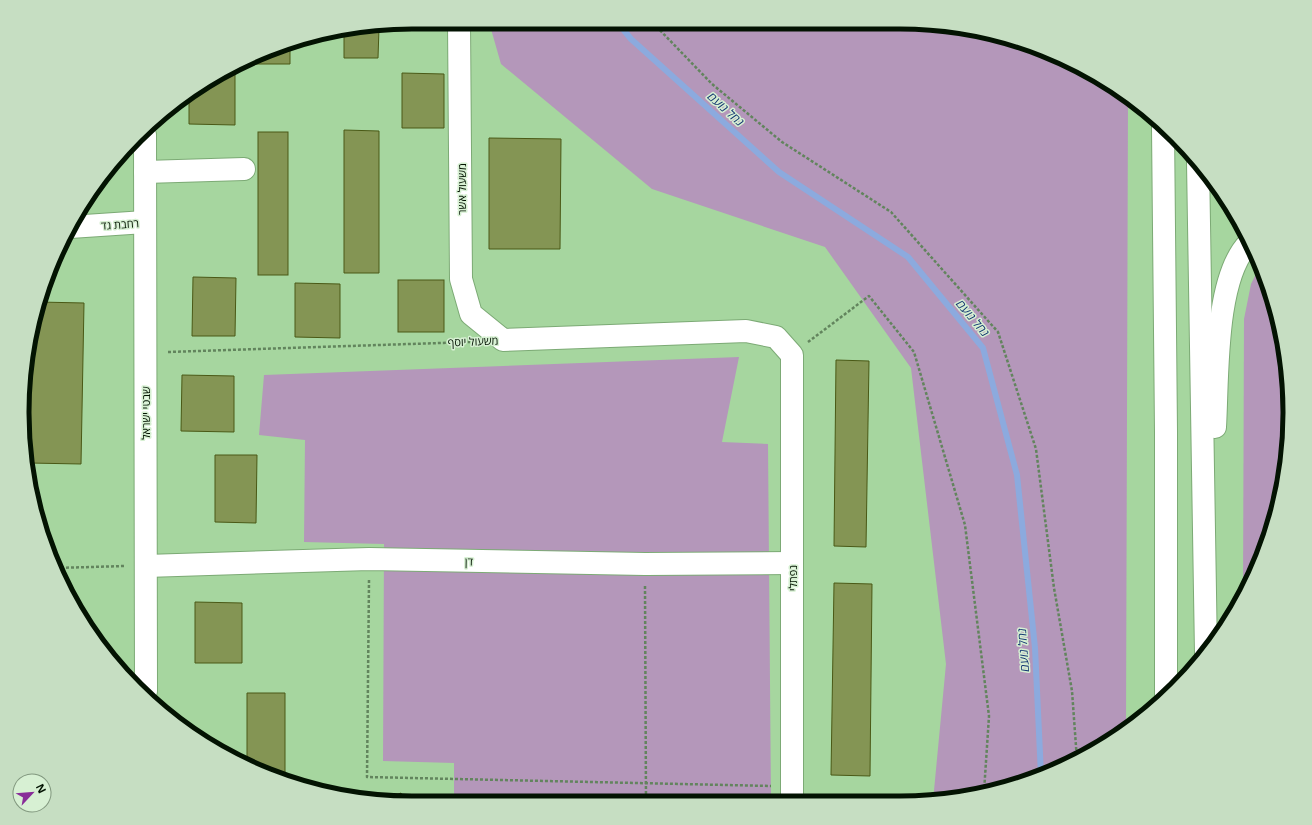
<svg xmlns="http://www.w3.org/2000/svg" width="1312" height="825" font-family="'Open Sans','Noto Sans Hebrew',sans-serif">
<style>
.green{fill:#b497ba}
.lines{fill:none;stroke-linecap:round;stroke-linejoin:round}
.stream{stroke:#8caade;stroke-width:6}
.building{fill:#849554;stroke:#4a5916}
.minor-casing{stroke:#7caa75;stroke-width:24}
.highway-casing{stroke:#7caa75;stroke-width:24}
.path{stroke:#62845d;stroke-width:2.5;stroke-dasharray:3 2;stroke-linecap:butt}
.minor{stroke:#fff;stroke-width:22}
.highway{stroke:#fff;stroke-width:22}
.labels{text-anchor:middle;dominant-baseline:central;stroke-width:3;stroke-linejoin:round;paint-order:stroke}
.street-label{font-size:11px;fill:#031302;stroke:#d7f0d3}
.water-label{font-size:12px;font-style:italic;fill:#123471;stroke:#d7f0d3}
.rim{fill:none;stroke:#031302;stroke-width:5}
</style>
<rect width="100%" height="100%" fill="#a6d69f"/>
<!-- green -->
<g class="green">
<polygon points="489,22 950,25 1049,52 1128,98 1126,729 1072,763 1001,790 933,801 946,664 911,368 825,247 652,189 501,64"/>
<polygon points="1260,266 1269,287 1287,362 1289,438 1277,514 1250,585 1243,596 1244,319 1251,284"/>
<polygon points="739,357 722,442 768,444 771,801 454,800 454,763 383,761 384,544 304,542 305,440 259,435 264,375"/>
</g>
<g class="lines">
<!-- stream -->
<polyline class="stream" points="618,23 631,39 779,172 908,257 983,348 1017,475 1035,648 1041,775"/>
</g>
<!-- building -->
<g class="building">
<polygon points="379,28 378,58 344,58 344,33"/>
<polygon points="290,42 290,64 254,64 254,59"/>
<polygon points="235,68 235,125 189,124 189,93 195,88"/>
<polygon points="402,73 444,74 444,128 402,128"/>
<polygon points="344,130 379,131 379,273 344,273"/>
<rect x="258" y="132" width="30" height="143"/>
<polygon points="489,138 561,139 560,249 489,249"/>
<polygon points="193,277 236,278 235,336 192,336"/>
<rect x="398" y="280" width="46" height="52"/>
<polygon points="295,283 340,284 340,338 295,337"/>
<polygon points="39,302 84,303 81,464 29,463 26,446 28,352 29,337"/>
<polygon points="836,360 869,361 866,547 834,546"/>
<polygon points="182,375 234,376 234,432 181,431"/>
<polygon points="215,455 257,455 256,523 215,522"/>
<polygon points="834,583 872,584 870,776 831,775"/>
<polygon points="195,602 242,603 242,663 195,663"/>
<polygon points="98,640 106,640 106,649"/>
<polygon points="247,693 285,693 285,779 263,773 247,764"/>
<polygon points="401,793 404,800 385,800"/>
</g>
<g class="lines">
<!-- minor casing -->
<g class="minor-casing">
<g id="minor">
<polyline points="459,22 461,279 471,314 503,340 746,331 776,337 792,355 792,802"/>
<polyline points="145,135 146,691"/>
<polyline points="145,172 244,169"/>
<polyline points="70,227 145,222"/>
<polyline points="146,566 369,559 645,564 792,563"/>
</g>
</g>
<!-- highway casing -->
<g class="highway-casing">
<g id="highway">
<polyline points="1163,127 1166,432 1166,694"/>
<polyline points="1198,162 1206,654"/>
<path d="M1215 427C1218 379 1214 278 1249 243"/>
</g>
</g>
<!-- path -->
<g class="path">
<polyline points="653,23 712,84 782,142 891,212 998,332 1036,449 1054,588 1072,691 1077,760"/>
<polyline points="808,342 869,296 914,352 965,525 989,716 984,792"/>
<polyline points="168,352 470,342"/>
<polyline points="56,568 125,566"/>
<polyline points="369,580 367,777 771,786"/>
<polyline points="645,586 646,801"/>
</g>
<!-- minor -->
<use href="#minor" class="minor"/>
<!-- highway -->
<use href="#highway" class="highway"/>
</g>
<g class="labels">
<!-- street labels -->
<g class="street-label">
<text transform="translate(461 189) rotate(-90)">משעול אשר</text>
<text transform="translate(120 224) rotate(-4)">רחבת גד</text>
<text transform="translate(473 341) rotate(-2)">משעול יוסף</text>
<text transform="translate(145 413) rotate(-90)">שבטי ישראל</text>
<text transform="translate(469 561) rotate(1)">דן</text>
<text transform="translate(792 578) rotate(-90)">נפתלי</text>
</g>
<!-- water labels -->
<g class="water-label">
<text transform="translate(726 109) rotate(42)">נחל נועם</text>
<text transform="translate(973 318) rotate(50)">נחל נועם</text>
<text transform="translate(1023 650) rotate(-94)">נחל נועם</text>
</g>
</g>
<!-- crop -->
<path d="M0 0H1312V825H0ZM412 29H900A383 383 0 0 1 1283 412V413A383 383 0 0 1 900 796H412A383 383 0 0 1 29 413V412A383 383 0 0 1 412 29Z" fill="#c6dec2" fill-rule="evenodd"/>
<path class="rim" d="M412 29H900A383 383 0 0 1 1283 412V413A383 383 0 0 1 900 796H412A383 383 0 0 1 29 413V412A383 383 0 0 1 412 29Z"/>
<!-- north arrow -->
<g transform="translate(32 793) rotate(64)"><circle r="19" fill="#d7f0d3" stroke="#82987f"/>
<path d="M0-3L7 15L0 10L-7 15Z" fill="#882d98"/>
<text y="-6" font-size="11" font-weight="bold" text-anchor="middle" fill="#031302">N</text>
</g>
</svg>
